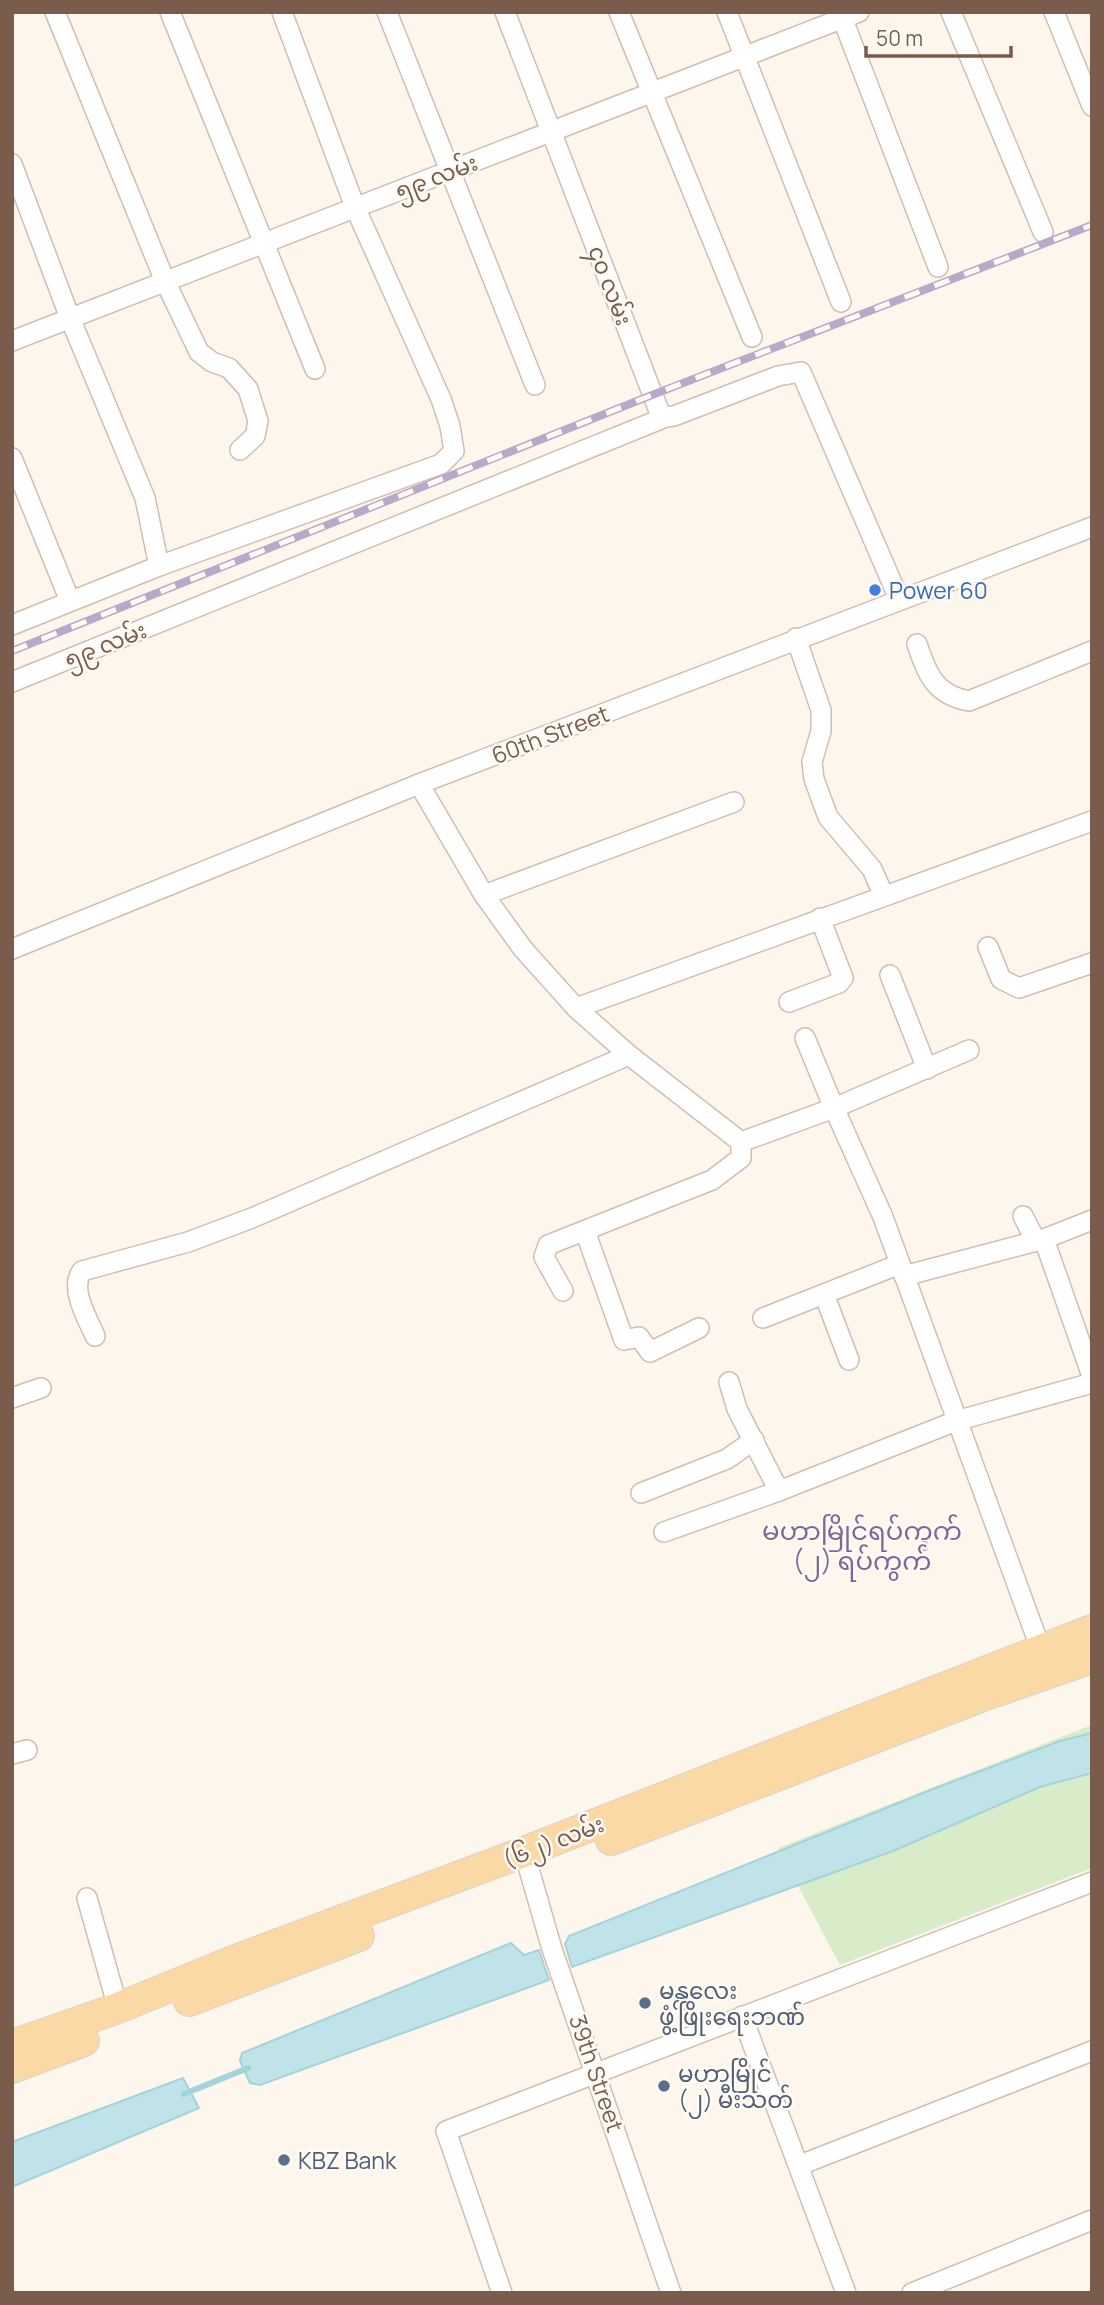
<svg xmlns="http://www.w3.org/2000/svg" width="1104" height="2305" font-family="Manrope,'Noto Sans Myanmar',sans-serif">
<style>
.green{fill:#d8ecc9}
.water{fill:#bfe3e8;stroke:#a5d3da;stroke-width:2}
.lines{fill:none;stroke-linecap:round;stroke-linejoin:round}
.stream{stroke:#a5d3da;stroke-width:6}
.minor-casing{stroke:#d1beb0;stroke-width:22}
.primary-casing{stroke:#dad1cd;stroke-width:32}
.minor{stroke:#fff;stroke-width:19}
.primary{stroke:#fbd9a5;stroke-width:30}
.rail-casing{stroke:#b9a8c9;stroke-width:8}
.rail{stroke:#fffaf3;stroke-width:5;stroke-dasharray:16;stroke-linecap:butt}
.shop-dot{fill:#3f7fe0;stroke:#fffaf3;stroke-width:2.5}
.service-dot{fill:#5c6f8a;stroke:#fffaf3;stroke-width:2.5}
.labels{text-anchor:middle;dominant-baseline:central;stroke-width:5;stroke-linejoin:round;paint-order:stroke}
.street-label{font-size:23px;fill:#7a5c4d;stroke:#fffaf3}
.shop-label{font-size:23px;fill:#366cbe;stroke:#fffaf3;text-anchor:start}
.service-label{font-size:23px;fill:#4e5e75;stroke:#fffaf3;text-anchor:start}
.quarter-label{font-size:26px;fill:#846695;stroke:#fffaf3}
</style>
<rect width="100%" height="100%" fill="#fdf6ec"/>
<!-- green -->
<polygon class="green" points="1092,1725 1092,1868 840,1965 778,1848"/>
<!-- water -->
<g class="water">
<polygon points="1092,1733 1092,1773 1040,1787 893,1851 572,1967 565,1944 569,1936 933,1789 1060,1741"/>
<polygon points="511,1943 524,1955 539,1950 549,1980 260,2085 250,2083 240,2061 242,2053"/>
<polygon points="183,2078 199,2108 12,2187 12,2142"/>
</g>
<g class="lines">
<!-- stream -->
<polyline class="stream" points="184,2094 248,2068"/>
<!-- minor casing -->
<g class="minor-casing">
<g id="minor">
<polyline points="55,12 165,281 199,352 212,362 229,368 248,389 258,421 255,436 240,450"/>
<polyline points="170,12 315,369"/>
<polyline points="387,12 535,385"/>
<polyline points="505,12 659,411 666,417 674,416 778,376 801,372 899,599"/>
<polyline points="619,12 752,337"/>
<polyline points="727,12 841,302"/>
<polyline points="840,12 938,267"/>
<polyline points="951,12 1043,232"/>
<polyline points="1054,12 1092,106"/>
<polyline points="12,164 70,318 145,498 159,566"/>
<polyline points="12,341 859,12"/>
<polyline points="12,458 70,601"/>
<polyline points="12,625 159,566 441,464 454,451 450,426 441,399 355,207 282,12"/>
<polyline points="796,638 821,710 821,731 812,762 814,779 828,817 872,869 884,896"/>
<path d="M917 644C927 674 935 695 969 701L1092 651"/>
<polyline points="12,682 666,417"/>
<polyline points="419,784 484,895 523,949 576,1008 1092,821"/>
<polyline points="484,895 734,802"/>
<polyline points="988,947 1001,979 1019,988 1092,963"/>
<polyline points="12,949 419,784 1092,527"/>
<polyline points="890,975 927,1069"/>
<polyline points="789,1002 839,983 843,978 820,918"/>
<polyline points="576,1008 629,1055"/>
<polyline points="805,1038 834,1108 969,1050"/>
<polyline points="1023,1216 1036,1241"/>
<polyline points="585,1231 624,1340 639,1337 650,1352 699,1328"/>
<polyline points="1044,1239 1092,1376"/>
<polyline points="904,1276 1044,1239 1092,1220"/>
<polyline points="563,1291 544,1257 548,1245 712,1180 741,1158 741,1142"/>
<polyline points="824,1294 849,1360"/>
<polyline points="763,1318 900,1264"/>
<path d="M95 1336C88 1319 69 1289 82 1271L188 1242 252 1218 629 1055 741 1142 834 1108 883 1217 1045 1661"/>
<polyline points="729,1382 737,1409 779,1491"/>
<polyline points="12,1398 41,1388"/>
<polyline points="641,1493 727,1459 754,1440"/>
<polyline points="664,1532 779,1491 956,1421 1092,1383"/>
<polyline points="12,1754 27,1750"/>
<polyline points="524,1852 552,1949 671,2293"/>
<polyline points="87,1898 118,2008"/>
<polyline points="742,2016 846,2293"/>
<polyline points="800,2165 1092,2051"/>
<polyline points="502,2293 446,2131 1092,1882"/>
<polyline points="912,2293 1092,2220"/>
</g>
</g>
<!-- primary casing -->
<g class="primary-casing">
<g id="primary">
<polyline points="611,1840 980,1697 1092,1658"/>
<polyline points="189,2001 359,1936"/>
<polyline points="12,2045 118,2008 233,1961 524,1852 1092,1630"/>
<polyline points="12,2068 84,2041"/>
</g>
</g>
<!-- minor -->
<use href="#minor" class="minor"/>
<!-- primary -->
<use href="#primary" class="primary"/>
<!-- rail casing -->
<g class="rail-casing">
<polyline id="rail" points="12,651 652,395 1092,225"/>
</g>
<!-- rail -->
<use href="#rail" class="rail"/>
</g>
<!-- markers -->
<circle class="shop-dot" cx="875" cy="590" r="7"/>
<g class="service-dot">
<circle cx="645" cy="2003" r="7"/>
<circle cx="664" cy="2086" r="7"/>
<circle cx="284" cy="2160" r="7"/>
</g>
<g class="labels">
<!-- street labels -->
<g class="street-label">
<text transform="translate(436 176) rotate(-21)">၅၉ လမ်း</text>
<text transform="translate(611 285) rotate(69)">၄၀ လမ်း</text>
<text transform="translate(105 644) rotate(-22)">၅၉ လမ်း</text>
<text transform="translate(550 734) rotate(-21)">60th Street</text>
<text transform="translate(553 1841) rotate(-21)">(၆၂) လမ်း</text>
<text transform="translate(597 2073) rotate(71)">39th Street</text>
</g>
<!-- shop labels -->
<g class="shop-label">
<text x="889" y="590">Power 60</text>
</g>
<!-- service labels -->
<g class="service-label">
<text x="659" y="1990">မန္တလေး<tspan x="659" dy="26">ဖွံ့ဖြိုးရေးဘဏ်</tspan></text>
<text x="678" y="2073">မဟာမြိုင်<tspan x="678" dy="26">(၂) မီးသတ်</tspan></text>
<text x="298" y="2160">KBZ Bank</text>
</g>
<!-- quarter labels -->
<g class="quarter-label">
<text x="862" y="1530">မဟာမြိုင်ရပ်ကွက်<tspan x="862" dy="30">(၂) ရပ်ကွက်</tspan></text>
</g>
</g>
<!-- border -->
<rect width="1104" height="2305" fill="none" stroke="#7a5c4d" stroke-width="28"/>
<!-- scale -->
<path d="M866 46v10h145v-10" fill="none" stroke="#7a5c4d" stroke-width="3.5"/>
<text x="876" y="46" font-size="21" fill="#7a5c4d" stroke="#fffaf3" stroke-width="5" paint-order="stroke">50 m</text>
</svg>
